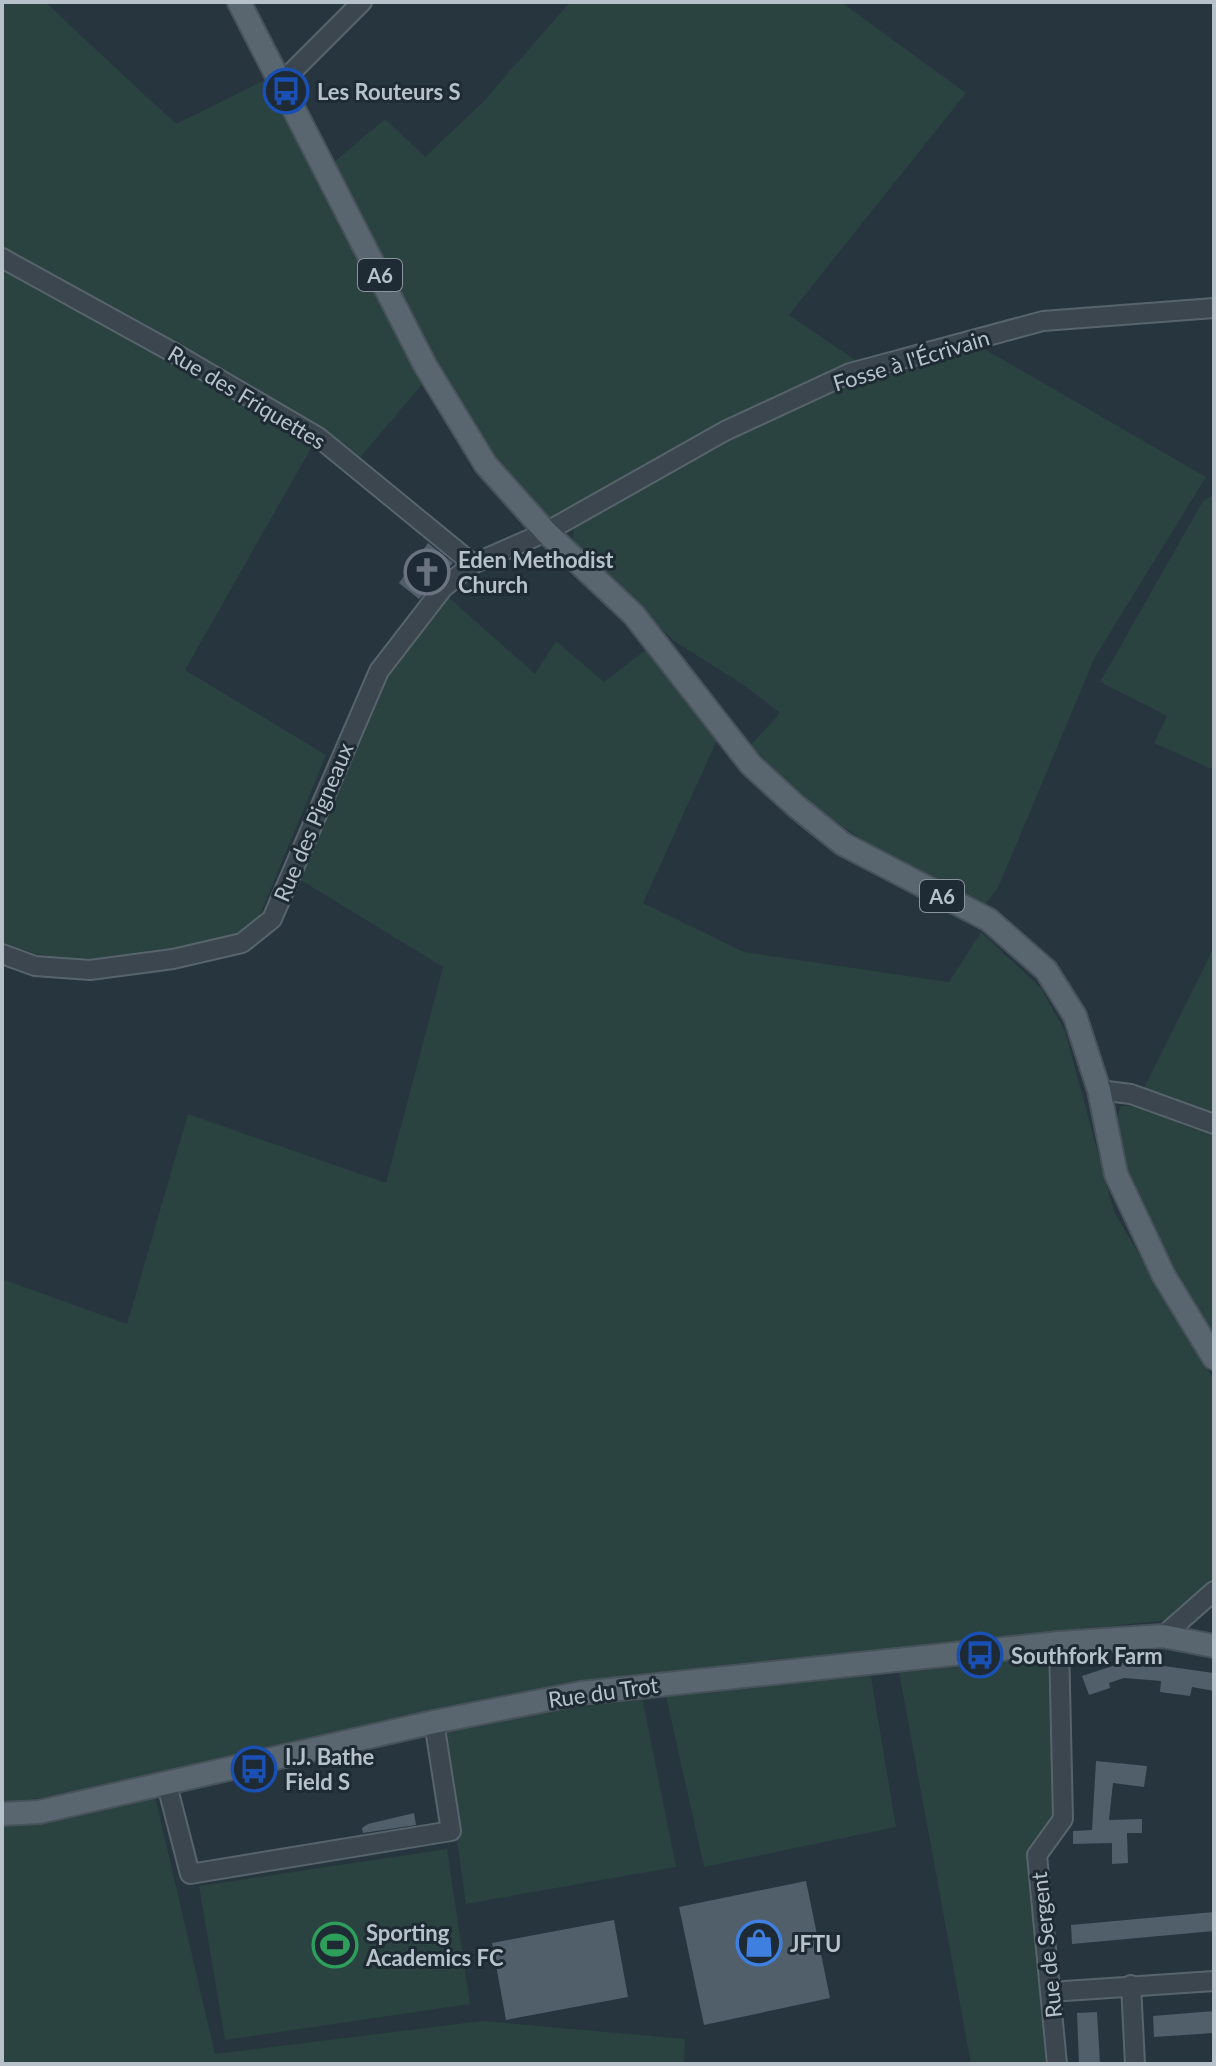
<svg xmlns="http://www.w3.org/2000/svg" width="1216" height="2066" font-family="Lato,sans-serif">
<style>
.green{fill:#2a4240}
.building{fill:#505f6a}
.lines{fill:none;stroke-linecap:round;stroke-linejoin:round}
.minor-casing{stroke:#58646c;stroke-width:22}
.major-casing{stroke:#47525b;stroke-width:26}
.minor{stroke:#3b464f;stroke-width:18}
.major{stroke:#59666f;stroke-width:22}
.labels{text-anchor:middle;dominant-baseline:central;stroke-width:6;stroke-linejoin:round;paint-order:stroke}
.shield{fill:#1f2b34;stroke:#89949c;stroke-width:2}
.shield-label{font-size:20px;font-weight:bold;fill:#b7c1c9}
.poi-label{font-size:22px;font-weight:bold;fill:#b7c1c9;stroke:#1f2b34;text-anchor:start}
.street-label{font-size:22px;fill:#b7c1c9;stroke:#1f2b34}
</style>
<rect width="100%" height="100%" fill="#27353f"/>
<!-- green -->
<g class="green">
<polygon points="2,2 45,2 176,124 269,78 423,383 357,461 2,251"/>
<polygon points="570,2 841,2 966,93 789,315 858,362 659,456 552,523 485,449 424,342 334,162 385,119 425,157 484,101"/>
<path d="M2 265 314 443 185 670 326 755 255 927C174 956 85 973 2 944Z"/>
<polygon points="981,347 1206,477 1095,657 998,888 985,904 885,855 797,795 748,748 780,713 745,686 674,641 573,541 574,527 701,451 851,381"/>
<polygon points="1214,494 1214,770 1154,743 1167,716 1100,682 1203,501"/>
<polygon points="447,596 535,674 556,641 604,682 647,649 718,738 643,903 744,952 949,982 981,932 1041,988 1065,1031 1114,1212 1214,1380 1214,1582 1169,1620 587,1681 43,1798 2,1802 2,1279 127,1324 188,1114 386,1183 443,967 299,879 382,681"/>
<polygon points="1214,947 1214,1115 1143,1090"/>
<path d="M1137 1105 1214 1135V1341C1190 1295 1100 1150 1121 1106Z"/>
<polygon points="1052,1655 1059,1815 1037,1838 1032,1857 1051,2064 971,2064 898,1667"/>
<polygon points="870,1671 896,1827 704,1867 665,1692"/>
<polygon points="642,1697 676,1867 466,1904 441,1730"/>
<polygon points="155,1796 215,2054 482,2021 685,2039 684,2064 2,2064 2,1822"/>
<polygon points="447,1849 470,2004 225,2040 199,1886"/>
</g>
<!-- building -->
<g class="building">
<polygon points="428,543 453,563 419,599 399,583"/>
<polygon points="1128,1661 1214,1673 1214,1691 1192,1687 1190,1696 1160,1692 1161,1681 1124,1678 1109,1683 1110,1688 1089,1695 1082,1676"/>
<polygon points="1096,1761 1147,1766 1144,1787 1113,1783 1109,1820 1142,1819 1142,1833 1127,1833 1128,1863 1112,1864 1112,1843 1073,1844 1073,1831 1092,1830"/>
<polygon points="414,1813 416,1825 363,1833 362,1828 368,1824"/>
<polygon points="806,1881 830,1998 704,2025 679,1907"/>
<polygon points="1214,1912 1214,1931 1072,1944 1071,1925"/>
<polygon points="614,1920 628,1997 506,2020 492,1943"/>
<polygon points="1214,2011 1214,2033 1154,2037 1153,2016"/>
<polygon points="1097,2012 1100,2064 1079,2064 1077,2013"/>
</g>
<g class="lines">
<!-- minor casing -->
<g class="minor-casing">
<g id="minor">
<polyline points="282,82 362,2"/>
<polyline points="2,258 176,354 318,437 473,564"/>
<polyline points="2,954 35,966 90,970 173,959 242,943 272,919 379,671 443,588 473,564 546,532 725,431 850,373 1043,321 1214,308"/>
<polyline points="1099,1090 1131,1094 1214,1124"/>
<polyline points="1163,1636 1214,1591"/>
<polyline points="167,1785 190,1874 451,1831 434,1722"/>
<polyline points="1131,1985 1135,2064"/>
<polyline points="1065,1991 1214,1981"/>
<polyline points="1057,2064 1037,1855 1063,1819 1059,1643"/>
</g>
</g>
<!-- major casing -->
<g class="major-casing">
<g id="major">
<polyline points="239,2 425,365 486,465 546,532 634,615 751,765 797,807 843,844 989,920 1046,970 1075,1016 1099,1090 1116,1174 1164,1276 1214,1358"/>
<polyline points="2,1814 39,1812 434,1722 581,1693 1059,1643 1163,1636 1214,1646"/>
</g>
</g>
<!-- minor -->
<use href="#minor" class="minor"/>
<!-- major -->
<use href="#major" class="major"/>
</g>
<!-- icons -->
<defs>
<g id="bus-ring" transform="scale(2.3)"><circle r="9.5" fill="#1f2b34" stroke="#1a4fb4" stroke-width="1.5"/><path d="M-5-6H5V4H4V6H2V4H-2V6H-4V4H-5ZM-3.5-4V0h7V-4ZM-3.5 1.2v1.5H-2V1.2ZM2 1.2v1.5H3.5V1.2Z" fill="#1a4fb4"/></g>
<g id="church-ring" transform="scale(2.3)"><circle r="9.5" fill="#1f2b34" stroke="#6b7280" stroke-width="1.5"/><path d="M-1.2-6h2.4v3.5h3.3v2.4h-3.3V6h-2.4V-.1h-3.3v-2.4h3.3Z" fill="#6b7280"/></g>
<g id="shop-ring" transform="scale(2.3)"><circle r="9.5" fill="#1f2b34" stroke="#3f7fe0" stroke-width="1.5"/><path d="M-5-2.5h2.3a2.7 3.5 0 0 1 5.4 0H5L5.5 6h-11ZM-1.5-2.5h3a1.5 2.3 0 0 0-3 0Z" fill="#3f7fe0"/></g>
<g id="stadium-ring" transform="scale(2.3)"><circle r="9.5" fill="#1f2b34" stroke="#2e9e5b" stroke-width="1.5"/><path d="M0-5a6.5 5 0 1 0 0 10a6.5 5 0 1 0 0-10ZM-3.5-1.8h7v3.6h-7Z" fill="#2e9e5b"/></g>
</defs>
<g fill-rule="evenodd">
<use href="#bus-ring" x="286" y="91"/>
<use href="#church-ring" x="427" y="572"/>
<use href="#bus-ring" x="980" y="1655"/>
<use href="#bus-ring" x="254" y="1769"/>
<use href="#shop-ring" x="759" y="1943"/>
<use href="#stadium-ring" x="335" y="1945"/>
</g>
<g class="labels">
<!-- shield labels -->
<g class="shield">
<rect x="358" y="259" width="44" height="32" rx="6"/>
<rect x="920" y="880" width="44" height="32" rx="6"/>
</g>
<g class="shield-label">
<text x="380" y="275">A6</text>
<text x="942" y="896">A6</text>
</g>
<!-- poi labels -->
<g class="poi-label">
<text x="317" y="91">Les Routeurs S</text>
<text x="458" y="559">Eden Methodist<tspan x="458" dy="25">Church</tspan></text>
<text x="1011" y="1655">Southfork Farm</text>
<text x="285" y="1756">I.J. Bathe<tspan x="285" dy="25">Field S</tspan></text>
<text x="366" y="1932">Sporting<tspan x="366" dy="25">Academics FC</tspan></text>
<text x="790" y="1943">JFTU</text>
</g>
<!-- street labels -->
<g class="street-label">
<text transform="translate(911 360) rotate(-17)">Fosse à l'Écrivain</text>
<text transform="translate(247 397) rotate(31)">Rue des Friquettes</text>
<text transform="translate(313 822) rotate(-67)">Rue des Pigneaux</text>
<text transform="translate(603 1692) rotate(-8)">Rue du Trot</text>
<text transform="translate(1046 1945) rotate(-96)">Rue de Sergent</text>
</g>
</g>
<!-- border -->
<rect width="1216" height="2066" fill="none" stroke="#b7c1c9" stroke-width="8"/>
</svg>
